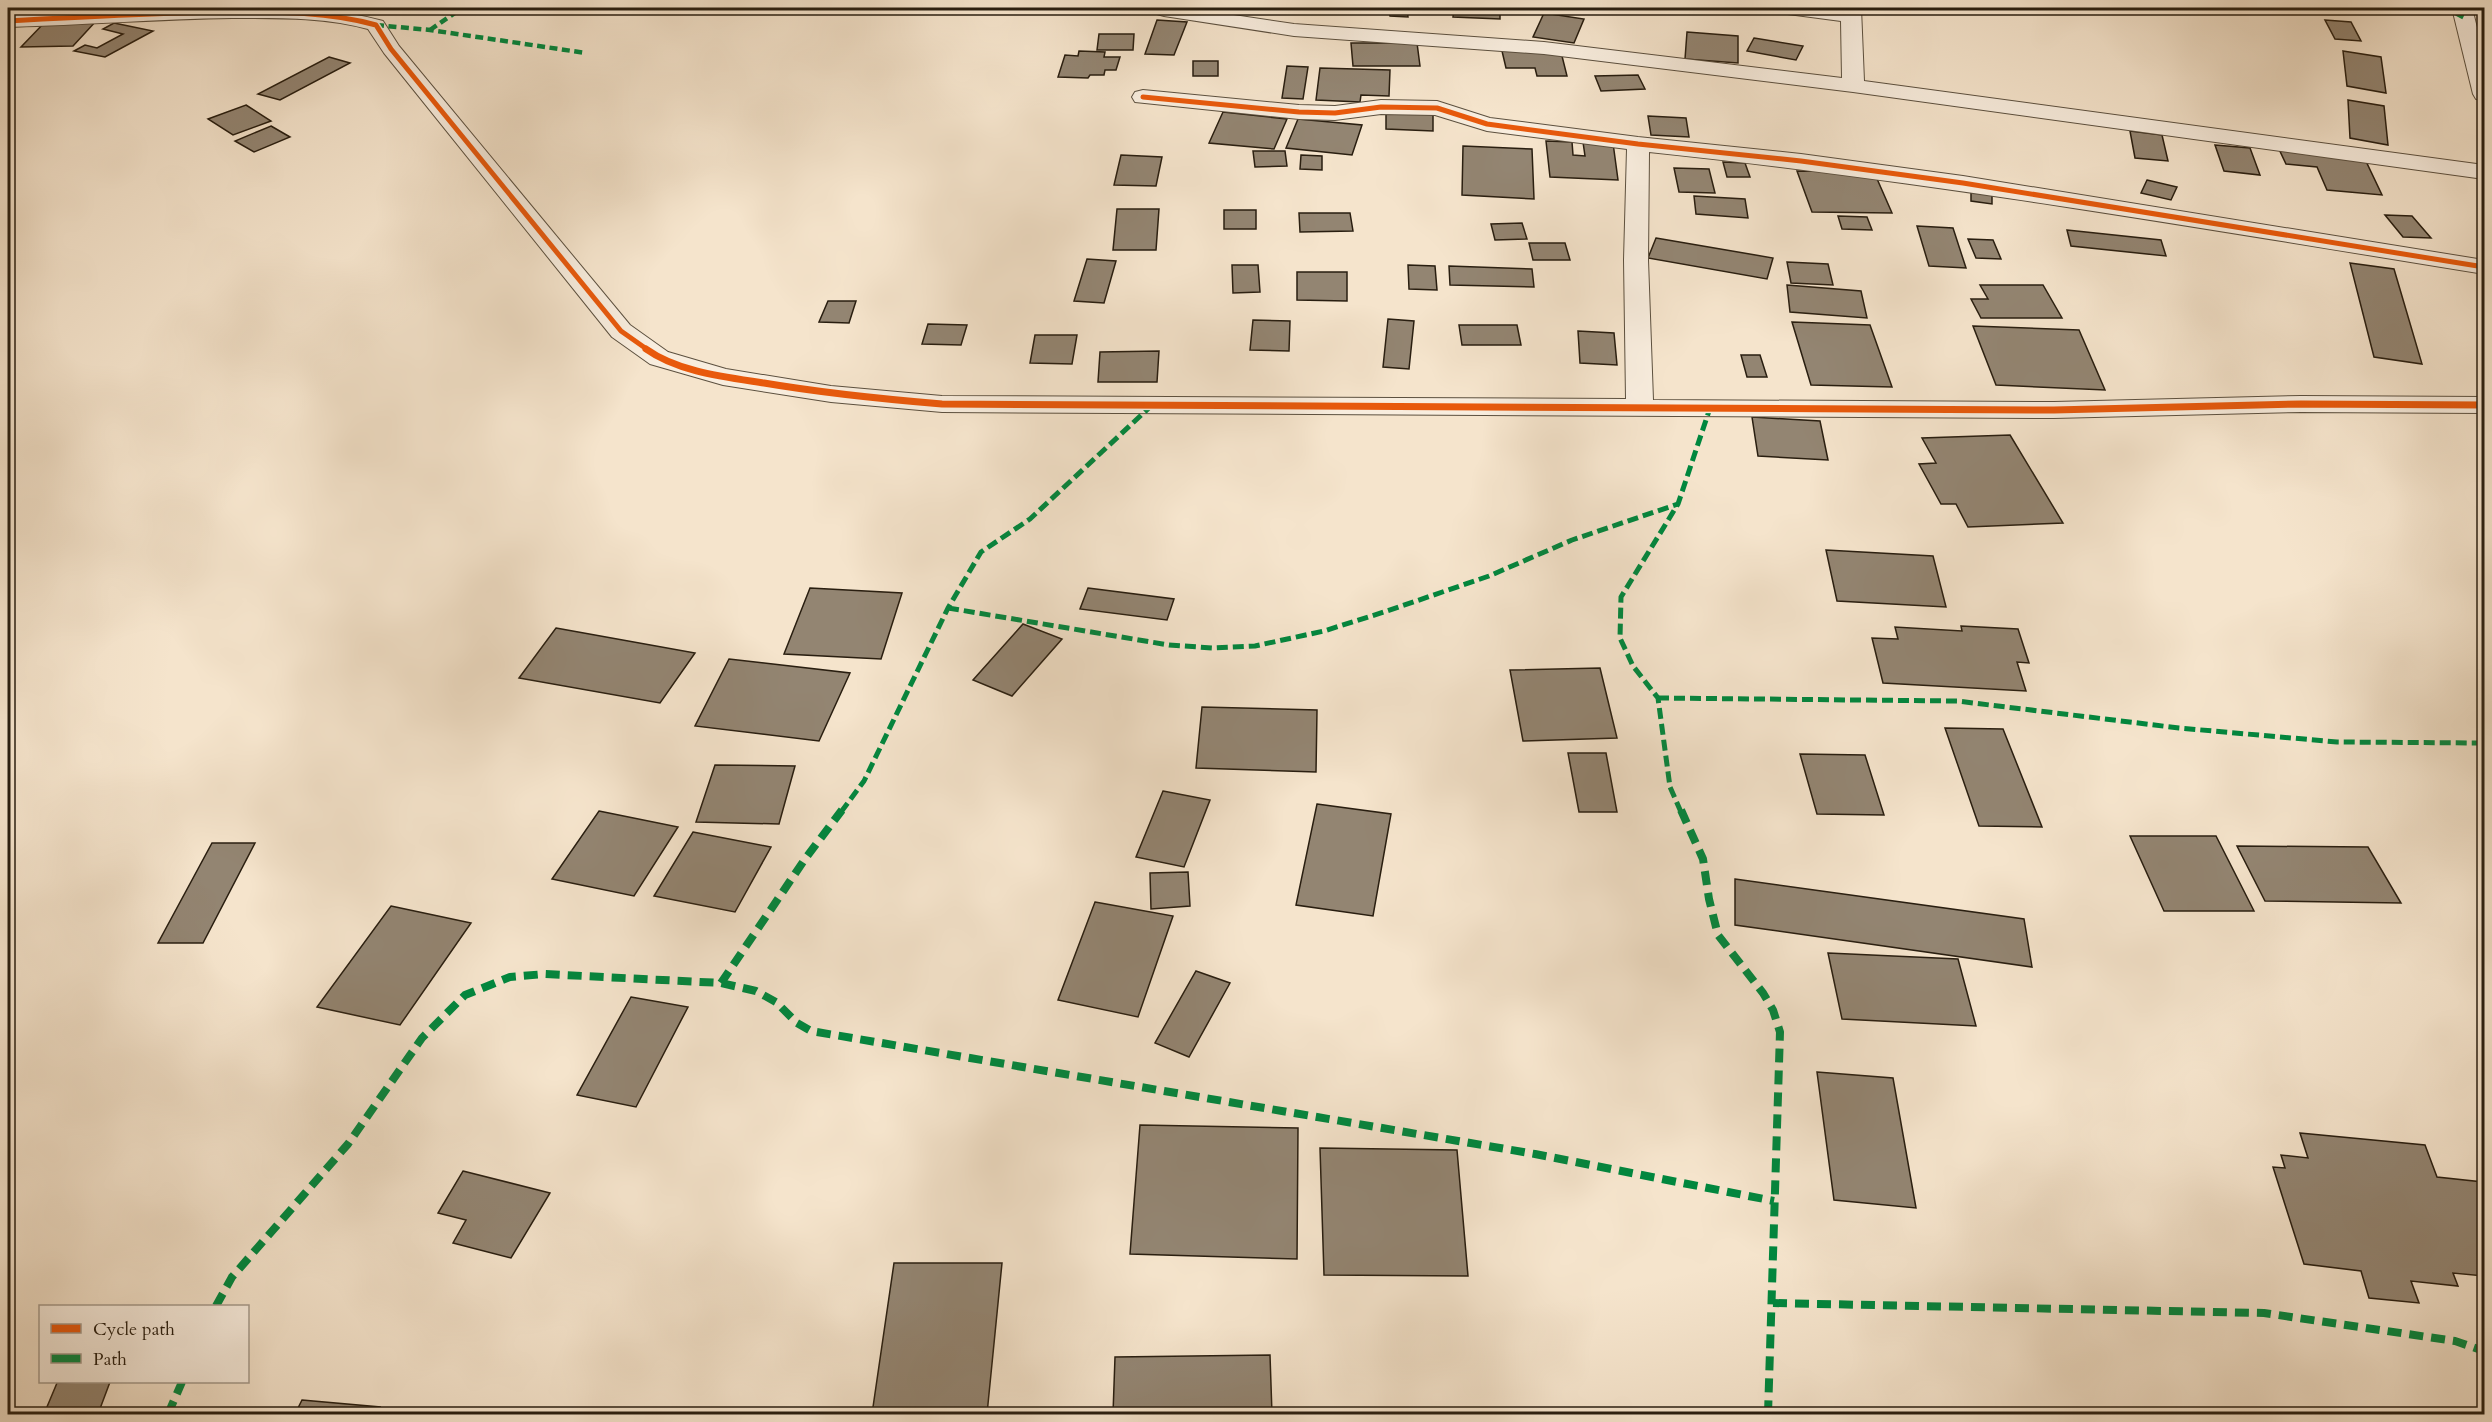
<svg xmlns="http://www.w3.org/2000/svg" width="2492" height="1422" font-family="Cardo,serif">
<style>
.building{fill:#938572;stroke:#291e10;stroke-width:1.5}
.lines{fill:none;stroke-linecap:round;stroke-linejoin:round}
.minor-casing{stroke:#5c503f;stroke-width:2}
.minor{fill:#f8edde;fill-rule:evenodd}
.quiet-far2{stroke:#00873e;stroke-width:4.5;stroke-dasharray:8 4.5;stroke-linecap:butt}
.quiet-far1{stroke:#00873e;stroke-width:5;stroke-dasharray:11 5;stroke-linecap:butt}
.quiet{stroke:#00873e;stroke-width:8;stroke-dasharray:14 8;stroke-linecap:butt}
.cycleway-far1-casing{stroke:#f8edde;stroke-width:8}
.cycleway-casing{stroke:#f8edde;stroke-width:10}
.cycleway-far1{stroke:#e8590c;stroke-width:5}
.cycleway{stroke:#e8590c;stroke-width:7}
</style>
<rect width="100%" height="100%" fill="#f5e4cc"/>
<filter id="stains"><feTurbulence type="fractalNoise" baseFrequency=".00333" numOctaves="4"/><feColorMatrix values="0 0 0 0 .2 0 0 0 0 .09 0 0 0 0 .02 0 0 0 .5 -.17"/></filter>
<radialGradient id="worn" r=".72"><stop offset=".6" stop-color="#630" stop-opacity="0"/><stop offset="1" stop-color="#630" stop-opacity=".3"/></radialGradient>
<!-- building -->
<g class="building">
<polygon points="1389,8 1407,8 1408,17 1390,16"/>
<polygon points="1454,8 1500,8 1500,19 1453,17"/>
<polygon points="1544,13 1584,19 1574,43 1533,37"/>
<polygon points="97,20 73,46 21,47 46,21"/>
<polygon points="1157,20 1187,22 1174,55 1145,54"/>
<polygon points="2325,20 2351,22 2361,41 2335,39"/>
<polygon points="114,23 153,31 105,57 74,51 85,45 97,48 123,34 103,29"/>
<polygon points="1687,32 1738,36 1738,63 1685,59"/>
<polygon points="1099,34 1134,34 1133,50 1097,50"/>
<polygon points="1754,38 1803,46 1796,60 1747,51"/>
<polygon points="1351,43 1417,43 1420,66 1353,66"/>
<polygon points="1079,51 1105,52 1104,57 1120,57 1116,70 1105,70 1104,75 1090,75 1088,78 1058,77 1065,55 1078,56"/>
<polygon points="1502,51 1561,52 1567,76 1537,76 1535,68 1506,68"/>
<polygon points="2343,51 2381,57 2386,93 2347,86"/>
<polygon points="329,57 350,63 280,100 258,94"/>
<rect x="1193" y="61" width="25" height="15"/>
<polygon points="1287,66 1308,67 1303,99 1282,98"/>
<polygon points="1320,68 1390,70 1389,96 1361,95 1360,102 1316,100"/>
<polygon points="1638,75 1645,89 1601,91 1595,76"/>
<polygon points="2348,100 2384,106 2388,145 2350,138"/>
<polygon points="246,105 271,121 233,135 208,119"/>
<polygon points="1386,111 1433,113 1433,131 1386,129"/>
<polygon points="1223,112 1287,119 1274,149 1209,143"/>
<polygon points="1648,116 1686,118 1689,137 1651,135"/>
<polygon points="1298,119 1362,125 1352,155 1286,148"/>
<polygon points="271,126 290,137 254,152 235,141"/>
<polygon points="2130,131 2162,135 2168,161 2135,158"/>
<polygon points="1546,141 1572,142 1573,155 1585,156 1583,142 1613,143 1618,180 1550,177"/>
<polygon points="2215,145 2250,148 2260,175 2224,171"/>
<polygon points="1463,146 1532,149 1534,199 1462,195"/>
<polygon points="2278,147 2363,155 2382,195 2327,190 2317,167 2286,164"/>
<polygon points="1253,151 1285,151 1287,166 1255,167"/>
<polygon points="1121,155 1162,157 1156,186 1114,185"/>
<polygon points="1301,155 1322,156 1322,170 1300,169"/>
<polygon points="1723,162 1745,163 1750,177 1727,177"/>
<polygon points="1674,168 1709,169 1715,193 1679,192"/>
<polygon points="1797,171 1874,172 1892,213 1812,212"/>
<polygon points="2147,180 2177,187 2171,200 2141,193"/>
<polygon points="1971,188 1992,191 1992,204 1971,201"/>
<polygon points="1694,196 1745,199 1748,218 1696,214"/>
<polygon points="1117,209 1159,209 1156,250 1113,250"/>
<rect x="1224" y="210" width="32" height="19"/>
<polygon points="1299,213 1350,213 1353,231 1300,232"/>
<polygon points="2385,215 2412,216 2431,238 2403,237"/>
<polygon points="1838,216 1867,217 1872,230 1842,229"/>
<polygon points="1522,223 1527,239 1495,240 1491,224"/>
<polygon points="1917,226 1953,228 1966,268 1929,266"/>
<polygon points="2067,230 2161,240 2166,256 2071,246"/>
<polygon points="1656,238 1773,258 1767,279 1648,258"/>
<polygon points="1968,239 1993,240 2001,259 1976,258"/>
<polygon points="1529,243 1565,243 1570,260 1533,260"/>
<polygon points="1087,259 1116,261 1104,303 1074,301"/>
<polygon points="1787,262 1828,264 1833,285 1791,283"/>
<polygon points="2350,263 2394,269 2422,364 2374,357"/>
<polygon points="1232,265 1258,265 1260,292 1233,293"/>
<polygon points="1408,265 1435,266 1437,290 1409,289"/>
<polygon points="1449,266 1532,269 1534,287 1450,285"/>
<polygon points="1297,272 1347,272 1347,301 1297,300"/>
<polygon points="1787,285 1861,291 1867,318 1790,312"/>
<polygon points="1980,285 2043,285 2062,318 1981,318 1971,299 1988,299"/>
<polygon points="828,301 856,301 849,323 819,322"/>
<polygon points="1388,319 1414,321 1409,369 1383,367"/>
<polygon points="1253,320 1290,321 1289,351 1250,350"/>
<polygon points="1792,322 1870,325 1892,387 1811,385"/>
<polygon points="928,324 967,325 961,345 922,344"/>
<polygon points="1459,325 1517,325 1521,345 1462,345"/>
<polygon points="1973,326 2079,330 2105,390 1996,385"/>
<polygon points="1578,331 1614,333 1617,365 1580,363"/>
<polygon points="1035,335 1077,335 1072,364 1030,363"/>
<polygon points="1159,351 1157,382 1098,382 1100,352"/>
<polygon points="1741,355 1760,355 1767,377 1747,377"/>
<polygon points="1752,417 1820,421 1828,460 1758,456"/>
<polygon points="2010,435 2063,523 1968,527 1956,504 1941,504 1919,464 1936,463 1922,438"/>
<polygon points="1826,550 1933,556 1946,607 1837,601"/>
<polygon points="810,588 902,593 881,659 784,654"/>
<polygon points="1088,588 1174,599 1167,620 1080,609"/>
<polygon points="1023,624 1062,639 1012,696 973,680"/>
<polygon points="1961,626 2018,629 2029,663 2017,662 2026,691 1883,683 1872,638 1898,639 1895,627 1962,631"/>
<polygon points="556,628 695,653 660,703 519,678"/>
<polygon points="729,659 850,673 819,741 695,726"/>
<polygon points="1600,668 1617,738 1523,741 1510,670"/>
<polygon points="1202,707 1317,710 1316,772 1196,768"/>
<polygon points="1945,728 2003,729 2042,827 1979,826"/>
<polygon points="1568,753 1606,753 1617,812 1579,812"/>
<polygon points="1800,754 1865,755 1884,815 1817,814"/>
<polygon points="715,765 795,766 779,824 696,822"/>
<polygon points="1163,791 1210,800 1184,867 1136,857"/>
<polygon points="1317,804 1391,814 1373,916 1296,905"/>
<polygon points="599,811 678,827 634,896 552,879"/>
<polygon points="693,832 771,847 735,912 654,896"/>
<polygon points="2130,836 2216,836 2254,911 2164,911"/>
<polygon points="212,843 255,843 203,943 158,943"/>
<polygon points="2237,846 2368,847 2401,903 2265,901"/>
<polygon points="1188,872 1190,906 1151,909 1150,873"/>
<polygon points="1735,879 2024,919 2032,967 1735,925"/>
<polygon points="1095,902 1173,916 1138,1017 1058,1000"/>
<polygon points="391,906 471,923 400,1025 317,1007"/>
<polygon points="1828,953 1958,959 1976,1026 1842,1019"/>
<polygon points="1196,971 1230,983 1189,1057 1155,1043"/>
<polygon points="631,997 688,1007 636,1107 577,1095"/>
<polygon points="1817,1072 1893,1078 1916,1208 1834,1200"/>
<polygon points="1140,1125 1298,1128 1297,1259 1130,1254"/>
<polygon points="2300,1133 2425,1145 2437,1177 2483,1182 2484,1250 2482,1249 2484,1256 2484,1276 2453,1273 2458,1286 2411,1281 2419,1303 2369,1298 2361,1271 2304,1264 2273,1167 2285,1168 2281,1155 2308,1158"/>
<polygon points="1320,1148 1457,1150 1468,1276 1324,1275"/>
<polygon points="463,1171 550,1193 511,1258 453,1243 466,1220 438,1213"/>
<polygon points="894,1263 1002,1263 987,1414 872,1414"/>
<polygon points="1270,1355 1272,1414 1113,1414 1115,1357"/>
<polygon points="82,1382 110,1382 98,1414 44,1414 57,1383"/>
<polygon points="302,1400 380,1407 376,1414 295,1414"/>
</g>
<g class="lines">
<!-- minor casing -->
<g class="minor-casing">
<g id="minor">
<path d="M157 8C233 8 310 1 383 21L399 46 630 325 668 352 726 369 831 386 942 396 1626 399 1624 260 1627 149 1487 131 1435 115 1381 114 1335 120 1299 119 1135 102 1132 97 1135 92 1143 90 1299 105 1335 106 1381 100 1437 101 1490 118 1638 137 1801 154 1963 176 2484 260V274C2206 229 1929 181 1649 152L1648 260 1653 400 2054 402 2301 396 2484 397V413L2301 412 2054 418 942 412 831 402 723 385 650 364 612 337 384 53 368 29C324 17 278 18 232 18 157 19 82 25 8 27V15Z"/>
<polygon points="1156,8 1187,8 1294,24 1544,42 1842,78 1841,21 1788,14 1781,12 1778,8 1861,8 1864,81 2484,165 2484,179 1853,92 1544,54 1294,36 1164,16 1157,14 1154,10"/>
<polygon points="2452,8 2472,8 2484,55 2484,100 2476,99 2473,94"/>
</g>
</g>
<!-- minor -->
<use href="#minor" class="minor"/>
<!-- quiet-far2 -->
<g class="quiet-far2">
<polyline points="2445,8 2465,18"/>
<polyline points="376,25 430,30 586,53"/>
<polyline points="430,30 462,8"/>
</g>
<!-- quiet-far1 -->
<g class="quiet-far1">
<polyline points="948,608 1169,645 1213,648 1255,646 1324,631 1387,611 1489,576 1572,540 1678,504"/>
<polyline points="1658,698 1957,701 2179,728 2337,742 2484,743"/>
<polyline points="841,812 864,781 948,608 981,552 1030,519 1152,405"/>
<polyline points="1681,812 1670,787 1658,698 1633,666 1620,638 1621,597 1678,504 1710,408"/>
</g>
<!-- quiet -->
<g class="quiet">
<polyline points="1681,810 1703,859 1709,899 1718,935 1763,993 1773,1010 1780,1032 1768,1414"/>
<polyline points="721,983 805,859 842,810"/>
<polyline points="1773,1303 2264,1313 2455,1341 2484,1351"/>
<polyline points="216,1306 232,1277 348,1144 422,1038 465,995 510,977 545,974 721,983 756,991 776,1002 797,1023 811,1031 1535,1154 1774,1201"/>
<polyline points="168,1414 182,1382"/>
</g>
<!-- cycleway-far1 casing -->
<g class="cycleway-far1-casing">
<g id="cycleway-far1">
<path d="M8 21C79 17 151 13 222 12 274 12 325 11 376 25L391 49 621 331 648 350"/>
<polyline points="1143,97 1299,112 1335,113 1381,107 1437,108 1487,124 1638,144 1801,161 1963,183 2484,267"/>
</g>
</g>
<!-- cycleway casing -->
<g class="cycleway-casing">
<path id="cycleway" d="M646 349C678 372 725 377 764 383 823 393 882 399 942 404L2054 410 2301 404 2484 405"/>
</g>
<!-- cycleway-far1 -->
<use href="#cycleway-far1" class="cycleway-far1"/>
<!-- cycleway -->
<use href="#cycleway" class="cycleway"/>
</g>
<!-- margin -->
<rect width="2492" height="1422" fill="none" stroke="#f5e4cc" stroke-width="30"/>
<rect x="9" y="9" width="2474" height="1404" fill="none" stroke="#291e10" stroke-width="3"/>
<rect x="15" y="15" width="2462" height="1392" fill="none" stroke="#291e10" stroke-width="1.5"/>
<!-- legend -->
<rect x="39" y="1305" width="210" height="78" fill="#f8edde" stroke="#a59a8c" stroke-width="1.5"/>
<rect x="51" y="1324" width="30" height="9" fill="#e8590c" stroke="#a59a8c" stroke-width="1.5"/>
<text x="93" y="1335" font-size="18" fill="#291e10">Cycle path</text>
<rect x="51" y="1354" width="30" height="9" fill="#00873e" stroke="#a59a8c" stroke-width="1.5"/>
<text x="93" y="1365" font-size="18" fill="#291e10">Path</text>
<rect width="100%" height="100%" filter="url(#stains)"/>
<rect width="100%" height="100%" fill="url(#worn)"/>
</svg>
